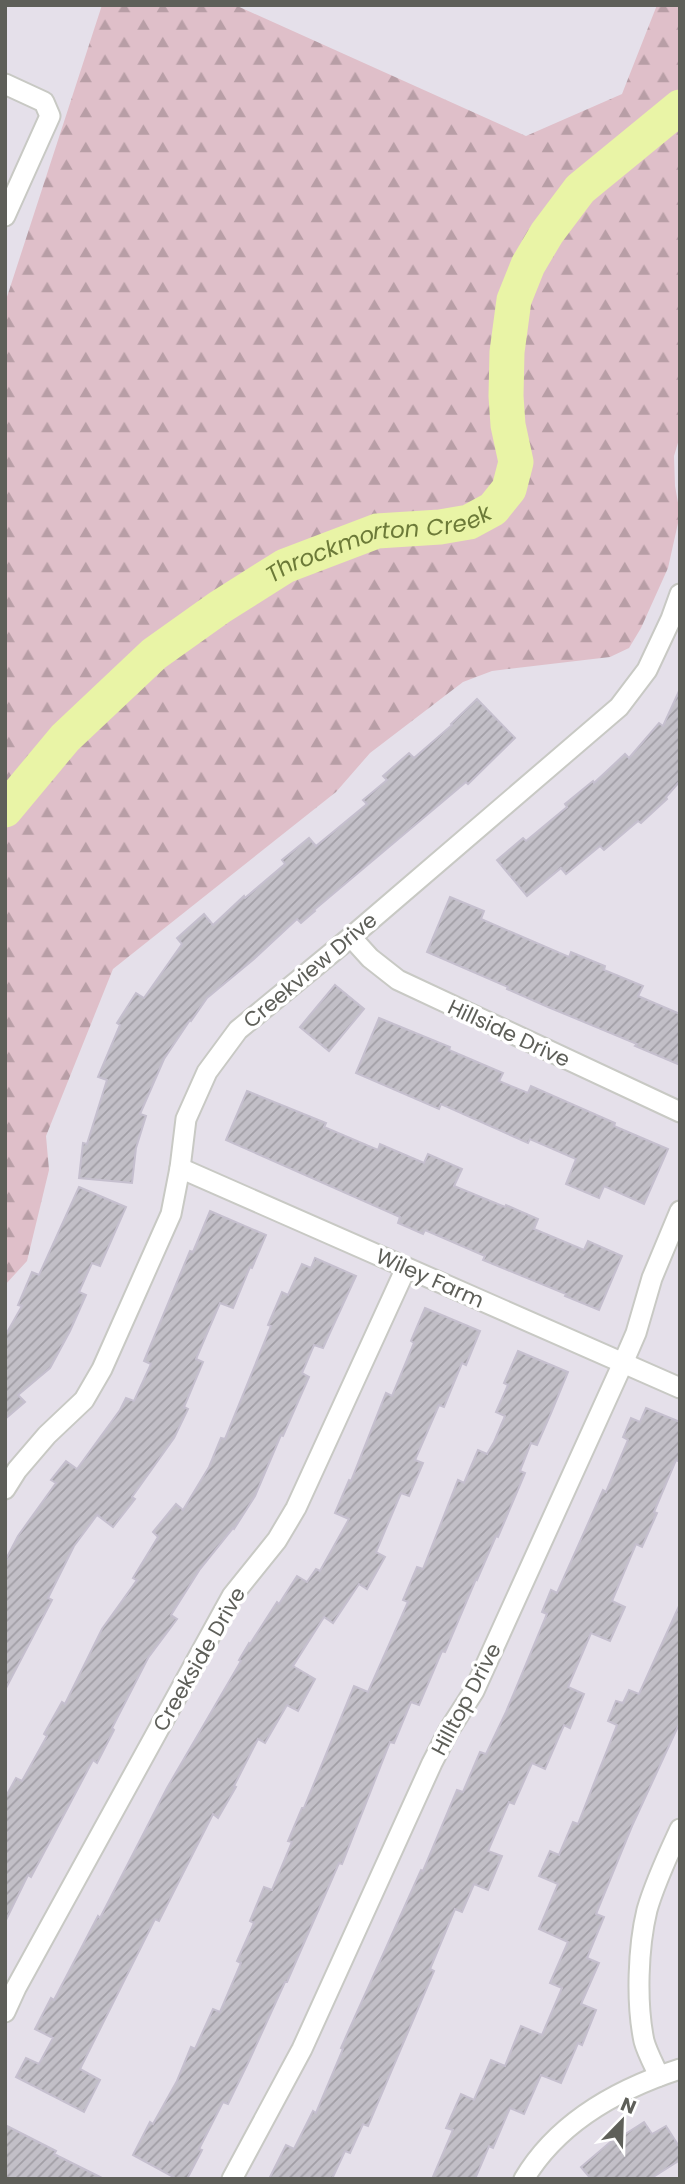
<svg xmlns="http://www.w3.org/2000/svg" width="685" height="2184" font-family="Poppins,sans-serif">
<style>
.forest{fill:url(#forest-firs)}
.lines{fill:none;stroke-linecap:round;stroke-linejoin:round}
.river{stroke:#e9f4a6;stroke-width:35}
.building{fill:url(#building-hatch);stroke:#c5bfce;stroke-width:2}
.minor-casing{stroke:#c8c9c4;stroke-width:23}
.minor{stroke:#fff;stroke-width:19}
.labels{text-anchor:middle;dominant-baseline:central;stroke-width:7;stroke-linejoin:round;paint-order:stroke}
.street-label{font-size:21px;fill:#5e5f59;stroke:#fff}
.water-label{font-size:23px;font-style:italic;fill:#6c7a38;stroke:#fff}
</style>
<defs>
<pattern id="forest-firs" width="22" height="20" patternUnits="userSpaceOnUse" patternTransform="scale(1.75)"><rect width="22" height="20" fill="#dfbfc9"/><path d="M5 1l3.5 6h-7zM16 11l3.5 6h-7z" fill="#b89ea6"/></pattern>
<pattern id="building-hatch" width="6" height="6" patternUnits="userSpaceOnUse" patternTransform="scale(1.75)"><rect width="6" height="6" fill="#c2bfc7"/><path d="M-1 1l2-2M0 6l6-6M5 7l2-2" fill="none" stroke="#a19ea5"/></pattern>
</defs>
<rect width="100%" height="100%" fill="#e5e0ea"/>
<!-- forest -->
<polygon class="forest" points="102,5 235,5 526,136 622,94 657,5 680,5 680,436 674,456 675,486 680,514 668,568 641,628 629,648 610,657 492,671 463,682 370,753 336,792 113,969 46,1136 49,1170 27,1261 5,1285 5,303"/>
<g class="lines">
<!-- river -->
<path class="river" id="s1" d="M5 810 65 738 154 654 220 607 285 566 377 531 440 527 469 522 493 509 509 489 516 462 508 425 506 396 507 352 514 300 528 265 547 233 580 189 680 107"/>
</g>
<!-- building -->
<g class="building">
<polygon points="680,689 680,781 666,797 667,799 641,823 638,821 604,850 600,846 566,874 561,868 527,896 497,860 523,838 526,841 567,807 565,804 593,781 594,783 625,754 629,758 659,723 663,726"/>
<polygon points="477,699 515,738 468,784 466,782 314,910 315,911 301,923 297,919 254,959 207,998 191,1021 190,1020 164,1059 140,1114 146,1116 136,1148 132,1183 79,1178 83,1143 87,1144 107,1080 98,1077 120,1025 117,1023 136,993 144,998 182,944 177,938 204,914 213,925 244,896 245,898 285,864 282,860 309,838 316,846 367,804 363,800 387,780 383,776 409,753 414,758 452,725 451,724"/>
<polygon points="450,897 484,911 481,919 569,957 571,952 605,966 604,970 643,986 638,996 680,1014 680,1065 635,1046 637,1044 548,1007 507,989 508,987 427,952"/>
<polygon points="335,985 364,1009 329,1051 300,1027"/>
<polygon points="379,1018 450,1047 449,1050 503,1073 499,1081 528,1093 531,1086 615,1123 614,1126 668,1149 644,1204 604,1186 599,1198 566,1184 576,1159 530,1139 528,1143 441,1104 439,1109 356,1073"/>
<polygon points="247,1091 326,1123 324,1127 378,1150 380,1144 424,1163 428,1154 462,1169 454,1186 505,1207 506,1205 538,1219 534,1229 584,1250 588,1241 622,1256 599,1310 565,1296 566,1294 483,1260 485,1256 425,1230 423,1234 398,1223 400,1217 226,1140"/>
<polygon points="79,1187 126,1207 100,1266 92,1263 79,1292 86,1295 70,1331 50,1368 18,1395 25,1402 5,1419 5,1336 22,1306 18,1305 32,1272 39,1275"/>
<polygon points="210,1211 266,1235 252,1268 250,1267 233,1308 220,1303 196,1359 203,1362 184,1407 188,1409 174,1438 132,1497 135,1499 113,1527 97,1515 74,1546 48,1598 52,1600 5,1690 5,1561 18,1536 56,1483 51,1480 66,1461 77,1469 120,1410 126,1398 134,1401 151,1364 144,1361 190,1251 193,1252"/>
<polygon points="315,1258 356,1276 323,1348 314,1345 302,1373 309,1377 283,1436 281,1435 255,1496 234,1529 233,1528 200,1569 171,1615 177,1619 148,1658 112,1728 114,1730 97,1763 93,1760 31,1877 28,1875 5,1922 5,1798 16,1778 22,1781 47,1736 44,1734 62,1702 65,1704 102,1629 137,1580 133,1578 158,1537 153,1532 176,1504 183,1510 209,1467 221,1438 225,1439 271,1326 268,1325 282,1292 288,1295 302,1264 311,1268"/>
<polygon points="425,1308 480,1331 466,1365 462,1363 444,1407 439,1405 415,1460 423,1463 409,1496 401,1493 376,1552 385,1557 367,1589 359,1584 333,1623 324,1617 293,1666 315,1679 298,1711 287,1705 265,1743 258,1739 234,1786 236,1787 218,1818 213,1814 159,1921 155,1919 80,2069 100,2080 84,2112 16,2077 26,2058 39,2064 53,2038 35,2029 51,1998 54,2000 98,1916 100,1918 167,1788 241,1661 239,1660 249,1643 250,1644 277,1602 279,1604 297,1576 307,1582 316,1569 320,1571 349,1519 335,1513 349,1480 351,1481 386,1393 392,1396 414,1343 411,1341"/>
<polygon points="518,1351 568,1372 551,1413 537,1445 531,1443 520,1471 525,1473 498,1537 496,1536 477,1580 476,1579 445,1652 442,1651 419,1705 411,1702 394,1743 390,1742 342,1864 339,1863 287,1982 285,1982 248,2063 228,2104 223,2102 199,2149 202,2150 187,2179 177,2179 133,2155 150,2122 153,2124 177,2081 191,2047 195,2049 213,2009 220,2012 241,1963 237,1961 254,1923 250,1921 264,1887 272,1890 292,1842 288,1841 302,1808 304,1808 354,1686 368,1692 408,1602 403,1600 417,1567 423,1569 458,1480 464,1483 478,1450 487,1454 494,1442 505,1416 496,1412 508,1385 504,1383"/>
<polygon points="646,1408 680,1422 680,1462 676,1460 654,1512 657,1513 642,1547 636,1544 612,1601 625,1607 610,1641 591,1633 568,1687 584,1694 570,1728 564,1725 545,1769 532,1763 514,1804 509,1802 488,1851 502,1856 488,1890 474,1884 462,1912 455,1909 430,1969 434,1971 368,2126 363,2124 350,2153 345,2151 332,2179 269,2179 286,2145 294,2149 313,2111 316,2113 343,2049 341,2048 349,2030 421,1870 423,1871 457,1790 463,1792 480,1752 486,1754 506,1712 547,1614 542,1612 551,1590 557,1593 603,1490 606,1492 628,1440 623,1437 631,1418 640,1422"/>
<polygon points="680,1604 680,1722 632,1826 596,1914 604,1917 587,1958 599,1963 581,2004 596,2010 582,2045 578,2043 561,2083 541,2075 524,2114 510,2108 493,2148 489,2146 475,2179 432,2179 453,2130 446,2128 461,2094 474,2100 491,2060 505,2066 521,2026 542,2035 562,1988 550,1983 568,1942 539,1929 558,1884 539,1876 550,1851 559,1855 573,1822 578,1824 617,1725 608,1721 616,1701 623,1703 629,1690 639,1694"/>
<polygon points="644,2122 652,2134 666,2126 680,2148 680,2160 650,2179 591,2179 581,2167 615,2138 616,2140"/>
<polygon points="5,2125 56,2151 54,2154 104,2179 5,2179"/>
</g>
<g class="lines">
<!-- minor casing -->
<g class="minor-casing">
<g id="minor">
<polyline points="5,84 44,102 50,116 5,216"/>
<polyline points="351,937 370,958 398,980 680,1112"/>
<polyline points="180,1168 680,1388"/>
<polyline points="5,1489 17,1470 47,1435 84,1400 102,1369 171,1214 180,1168 186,1119 207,1072 238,1030 351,937 619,707 647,670 671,619 680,594"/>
<polyline points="5,2012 16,1988 232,1596 277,1540 296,1508 406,1268"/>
<path d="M659 2076C654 2065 647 2052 644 2041 636 2003 638 1947 647 1910 655 1882 668 1855 680 1829"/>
<polyline points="232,2179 302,2049 432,1763 449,1730 474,1691 623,1363 636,1333 652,1278 680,1211"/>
<path d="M524 2179C558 2122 618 2089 680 2069"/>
</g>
</g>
<!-- minor -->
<use href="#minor" class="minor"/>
</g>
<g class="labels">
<!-- street labels -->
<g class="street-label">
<text transform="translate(310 970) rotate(-40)">Creekview Drive</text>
<text transform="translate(509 1033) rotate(25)">Hillside Drive</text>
<text transform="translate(430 1278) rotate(24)">Wiley Farm</text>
<text transform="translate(199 1659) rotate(-60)">Creekside Drive</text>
<text transform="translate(466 1699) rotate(-62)">Hilltop Drive</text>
</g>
<!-- water labels -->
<g class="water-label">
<text stroke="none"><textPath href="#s1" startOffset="471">Throckmorton Creek</textPath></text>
</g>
</g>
<!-- border -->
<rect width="685" height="2184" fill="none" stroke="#5e5f59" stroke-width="14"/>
<!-- north arrow -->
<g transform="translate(622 2121) rotate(23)" stroke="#ffffff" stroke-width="5" paint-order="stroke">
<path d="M0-5L12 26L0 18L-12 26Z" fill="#5e5f59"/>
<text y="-10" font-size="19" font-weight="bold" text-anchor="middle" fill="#5e5f59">N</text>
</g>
</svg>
